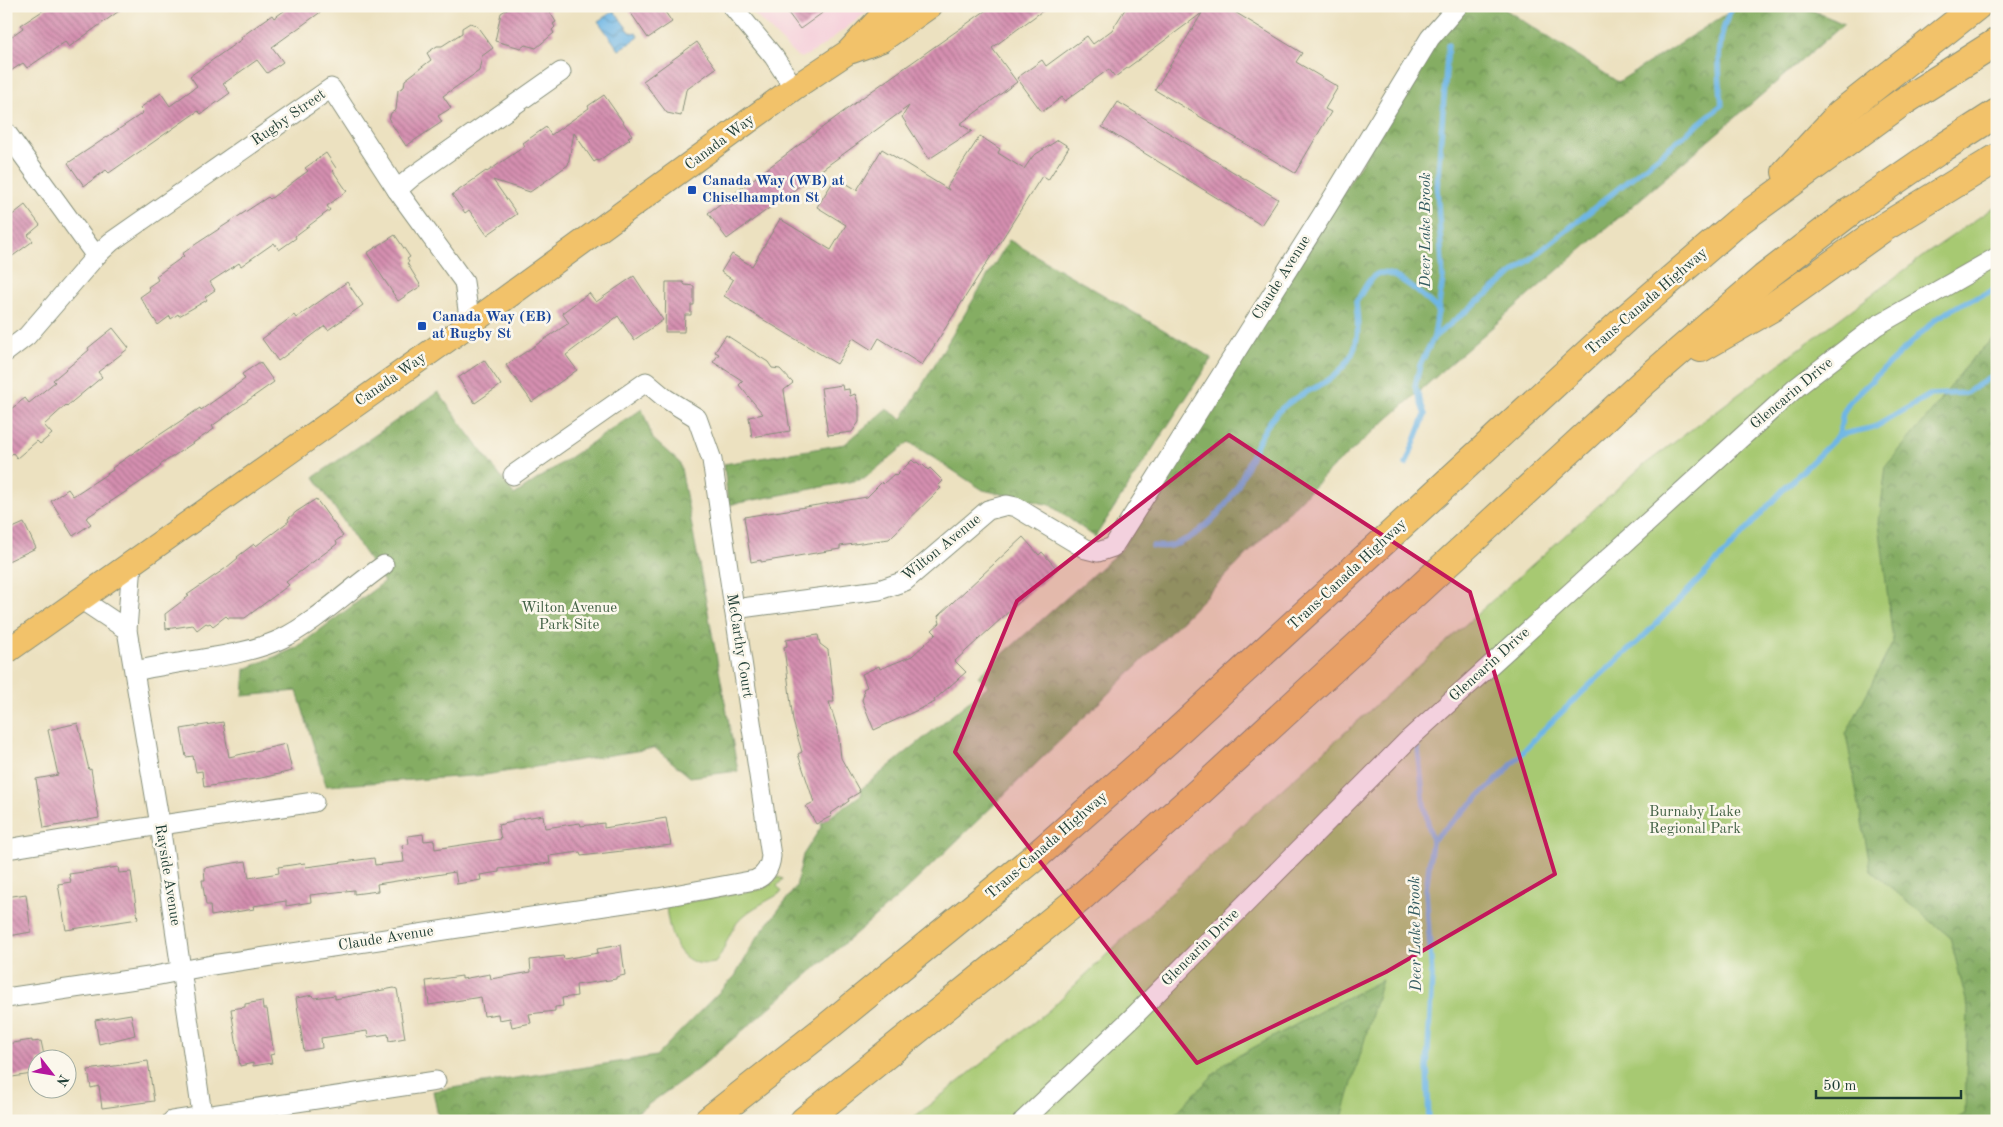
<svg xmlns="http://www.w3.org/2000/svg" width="2003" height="1127" font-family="'Old Standard TT',serif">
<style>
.built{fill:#f5cfda}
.green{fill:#a7c972;stroke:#638353}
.forest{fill:url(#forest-crowns);stroke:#52754c}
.water{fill:url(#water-waves);stroke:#467a8c}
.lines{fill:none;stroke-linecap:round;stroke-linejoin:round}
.stream{stroke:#6eb6e5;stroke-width:5.5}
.building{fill:url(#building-back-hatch)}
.minor-casing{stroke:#868f7a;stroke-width:21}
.major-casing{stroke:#868f7a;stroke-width:26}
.highway-casing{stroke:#868f7a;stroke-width:30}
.minor{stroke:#fff;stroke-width:19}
.major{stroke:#f2c26a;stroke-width:24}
.highway{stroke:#f2c26a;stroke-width:28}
.marked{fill:#c2185b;fill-opacity:0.2;stroke:#c2185b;stroke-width:4;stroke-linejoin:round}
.transit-dot{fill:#1a4fb4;stroke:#fbf7ec;stroke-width:2}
.labels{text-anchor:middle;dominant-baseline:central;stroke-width:5;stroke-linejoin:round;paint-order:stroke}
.street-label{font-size:15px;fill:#1f3d34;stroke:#fbf7ec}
.transit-label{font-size:15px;font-weight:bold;fill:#164399;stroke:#fbf7ec;text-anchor:start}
.park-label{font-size:15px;fill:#416044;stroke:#fbf7ec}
.water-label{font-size:16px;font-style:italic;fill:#335b60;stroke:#fbf7ec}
</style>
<defs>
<pattern id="forest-crowns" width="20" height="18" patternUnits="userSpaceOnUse" patternTransform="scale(1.25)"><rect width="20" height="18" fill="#85ad64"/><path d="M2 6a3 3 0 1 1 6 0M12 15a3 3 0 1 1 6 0" fill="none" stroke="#6c8e53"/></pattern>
<pattern id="water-waves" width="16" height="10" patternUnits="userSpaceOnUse" patternTransform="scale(1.25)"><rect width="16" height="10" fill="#6eb6e5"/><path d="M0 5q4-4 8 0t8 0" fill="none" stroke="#5a95ba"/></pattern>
<pattern id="building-back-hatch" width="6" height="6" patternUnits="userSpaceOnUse" patternTransform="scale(1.25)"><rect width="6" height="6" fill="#d58fb0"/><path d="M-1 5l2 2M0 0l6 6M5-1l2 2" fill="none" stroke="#ac7690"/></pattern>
</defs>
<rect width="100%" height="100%" fill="#fbf7ec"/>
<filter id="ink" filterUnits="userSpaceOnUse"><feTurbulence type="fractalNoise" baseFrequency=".02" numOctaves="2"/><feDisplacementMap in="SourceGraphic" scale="10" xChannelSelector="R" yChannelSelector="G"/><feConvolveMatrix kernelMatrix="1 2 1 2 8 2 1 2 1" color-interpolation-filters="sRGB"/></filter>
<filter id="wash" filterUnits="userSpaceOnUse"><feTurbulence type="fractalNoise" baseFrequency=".0096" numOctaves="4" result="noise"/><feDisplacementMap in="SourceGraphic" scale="20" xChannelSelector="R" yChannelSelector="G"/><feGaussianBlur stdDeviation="1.12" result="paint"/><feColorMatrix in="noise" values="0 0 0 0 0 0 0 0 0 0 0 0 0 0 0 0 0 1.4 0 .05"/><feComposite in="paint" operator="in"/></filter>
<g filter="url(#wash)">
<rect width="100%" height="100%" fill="#ece1c0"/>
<!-- built -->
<polygon class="built" points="746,6 875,6 817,50 801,58 795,55"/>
<!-- green -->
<g class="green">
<polygon points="1997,205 1997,1121 909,1121 1048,1011 1232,834 1640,468 1926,254"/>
<path d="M778 877 783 879 777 886 782 892C766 903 743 910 733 929 726 940 724 952 715 963 678 970 669 935 666 906L763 889 770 885Z"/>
</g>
<!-- forest -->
<g class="forest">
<polygon points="1442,6 1500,6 1618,82 1739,6 1802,6 1844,24 1530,294 1332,468 1144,659 904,892 698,1069 625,1121 439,1121 433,1091 656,1056 735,976 756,939 796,887 803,855 821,827 821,823 862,794 861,789 988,686 978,676 1122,549 1452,17"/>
<polygon points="1009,240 1212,358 1095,537 1050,505 983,490 909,442 864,479 728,505 724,464 845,444 886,409 902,419"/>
<polygon points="1997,334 1997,1121 1952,1121 1965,1114 1968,1008 1950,937 1871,871 1846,734 1893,642 1879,522 1886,466 1929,415 1970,361"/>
<polygon points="438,392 514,495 642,409 653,439 680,463 738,771 690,777 655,748 485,775 326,786 297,691 243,696 245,669 296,648 384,582 314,477"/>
<polygon points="1382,980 1341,1121 1168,1121 1225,1063 1334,1004"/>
</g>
<!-- water -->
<polygon class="water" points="614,11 630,32 636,33 639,37 619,50 598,21"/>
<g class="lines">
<!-- stream -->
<g class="stream">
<path d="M1434 337 1722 105C1718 70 1715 37 1733 6"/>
<polyline points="1839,435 1843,413 1849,402 1936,319 1961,304 1997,289"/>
<polyline points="1406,464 1425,415 1415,386 1420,365 1434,337 1443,278 1437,188 1448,45"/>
<path d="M1153 546C1158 546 1164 547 1169 546 1197 540 1225 510 1238 485 1250 461 1261 427 1281 409 1305 387 1334 387 1352 354 1360 338 1358 320 1356 302 1363 293 1367 279 1377 274 1393 267 1428 300 1439 311"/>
<polyline points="1418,749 1424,805 1432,841 1426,891 1432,976 1427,1068 1429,1121"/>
<polyline points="1432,841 1504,773 1540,733 1594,681 1643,637 1722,556 1782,491 1839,435 1875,427 1930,395 1966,393 1997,373"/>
</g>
</g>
<g id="blocks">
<!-- building -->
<g class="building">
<polygon points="50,6 126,6 69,47 65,42 27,68 23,63 6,74 6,40 23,28 21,25"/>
<polygon points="291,6 329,6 272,47 283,62 267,73 257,60 223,84 230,93 201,114 198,111 109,173 106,170 84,186 68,163 143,113 140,108 161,93 170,106 197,86 190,76 242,39 241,37 272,15 274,18"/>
<polygon points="512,6 546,6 556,22 553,24 555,27 552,30 554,33 536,48 525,45 521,48 495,41 501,13"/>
<polygon points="626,6 661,6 672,22 648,38"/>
<polygon points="783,6 832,6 800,29"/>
<polygon points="992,6 1049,6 992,48 1017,82 960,124 972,131 929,159 902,117 909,106 727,239 708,213 859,100"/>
<polygon points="1127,6 1225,6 1302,53 1296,62 1338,87 1325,109 1331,112 1295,173 1155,90 1202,13 1115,77 1109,69 1065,101 1062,97 1042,112 1017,78 1042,60 1046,66 1087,36 1093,44 1112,30"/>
<polygon points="470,23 476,25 493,48 482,56 479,71 443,96 451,108 438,116 442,122 406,146 389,120 391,113 396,110 398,90 404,87 405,80 431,60 427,53 437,46 442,46 462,33 462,28"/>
<polygon points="697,42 716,68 686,90 681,116 667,113 643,81"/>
<polygon points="604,95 632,135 628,137 630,139 598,161 597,160 594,162 574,133 568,165 530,192 493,180 517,214 487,235 469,210 465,213 452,195 486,171 487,172 525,146 523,143 546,127 551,135 589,108 588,106"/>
<polygon points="1118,102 1278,199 1261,225 1102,127"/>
<polygon points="980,136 1000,149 998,153 1024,169 1033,156 1058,140 1069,147 1048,180 1042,176 922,365 879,338 872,350 853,338 837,364 724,296 733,280 721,272 732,254 752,266 780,219 831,250 846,225 817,207 836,177 857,190 882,149 949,190 947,187"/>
<polygon points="326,153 336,168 333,171 347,191 327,206 330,210 295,236 296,238 279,250 274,243 241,266 239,263 210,282 215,290 205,297 207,300 179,316 178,314 171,319 170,316 158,325 140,297 150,290 148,287 158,280 156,276 184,256 182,254 196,244 268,197 270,199 308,171 305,168"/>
<polygon points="25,205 40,225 28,235 33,241 6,261 6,220"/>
<polygon points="395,235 410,257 407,259 409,262 407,263 421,286 398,301 367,253"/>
<polygon points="634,276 663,320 634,340 618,316 566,355 577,370 532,402 506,365 569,323 562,313 589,293 596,302"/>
<polygon points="347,282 363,305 328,330 325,326 278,361 262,339 294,315 296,318"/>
<polygon points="666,282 683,282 685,285 694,286 694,305 691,305 691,315 685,315 684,332 665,332"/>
<polygon points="113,328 129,348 98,372 102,377 67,406 66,405 44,425 52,434 40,444 37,441 17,458 13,453 6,459 6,413 25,398 29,403 55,382 53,380 89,350 88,348"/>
<polygon points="726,335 768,362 772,368 780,369 793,383 784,390 790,431 752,437 749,417 763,414 739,385 743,381 713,362 719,354 715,352"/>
<polygon points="484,360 501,385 475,403 458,378"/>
<polygon points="260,362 274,382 212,426 214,429 160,465 161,466 148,477 86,518 91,524 73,536 51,501 68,489 73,496 113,470 112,468 146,444 200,408 201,410 245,379 242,374"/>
<polygon points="842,385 843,390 849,389 850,396 855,394 859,406 859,422 852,432 828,435 821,388"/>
<polygon points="912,460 915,463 917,462 921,466 922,464 928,470 930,468 943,481 938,486 941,488 889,539 840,546 840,549 761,562 761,560 751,562 744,517 867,497 882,482 883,484 894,474 896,476"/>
<polygon points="316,499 343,536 336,541 337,544 286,582 289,585 245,618 228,618 226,616 213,626 210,623 208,624 206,623 197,630 193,625 166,629 165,614 189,596 187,595 226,568 238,558 237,557 254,544 256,546 289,521 288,519 296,512"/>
<polygon points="24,523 36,548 6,562 6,531"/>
<polygon points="1023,537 1039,555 1042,552 1057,569 1038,587 1037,586 955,661 966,672 934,700 935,702 874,730 862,700 864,694 863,689 867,687 862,674 879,666 880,669 912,656 936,634 932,630 940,623 938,616"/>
<polygon points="818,635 820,644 828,650 834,702 829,702 838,730 841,758 860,792 848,799 849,801 830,814 832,816 816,824 806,806 814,802 798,754 802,752 793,721 784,647 787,646 786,640"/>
<polygon points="223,722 229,757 286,744 292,771 261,778 204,787 202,771 196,772 193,756 186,757 181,729"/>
<polygon points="78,723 89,770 91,769 99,818 44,828 36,779 58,775 48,730"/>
<polygon points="543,815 545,828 580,823 581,826 604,823 604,828 666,818 671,845 581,856 580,852 549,856 550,863 499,869 499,872 480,875 481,880 457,884 455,872 377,884 378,891 354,894 354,890 310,895 311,902 286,906 286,901 253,906 254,909 211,916 210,905 206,905 202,880 205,880 204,868 246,861 249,878 279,873 278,867 305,863 306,867 374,858 375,865 404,862 402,845 409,844 408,836 423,834 424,841 434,840 435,849 501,839 498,825 513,822 513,820"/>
<polygon points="118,867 119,873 131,872 138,919 66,930 58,884 71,882 69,874"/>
<polygon points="26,894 31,932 9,936 6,918 6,897"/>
<polygon points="621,945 625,975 616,977 616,979 576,985 577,996 562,998 563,1006 555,1007 555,1011 529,1014 531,1023 512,1027 510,1018 499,1020 498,1014 484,1016 481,997 429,1005 426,981 462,976 462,979 490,974 491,979 531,972 530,960 563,956 564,959 598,953 597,949"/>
<polygon points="394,988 397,989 405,1038 389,1041 388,1034 368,1037 367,1031 321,1038 322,1048 304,1051 296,998 313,995 314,998 335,995 335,999"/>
<polygon points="262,1001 263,1009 267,1009 274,1054 270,1055 272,1063 253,1066 253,1063 240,1066 231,1009 245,1007 245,1004"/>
<polygon points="131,1014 135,1035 99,1044 95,1020"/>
<polygon points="32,1040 32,1042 41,1041 45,1060 38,1060 38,1073 6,1078 6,1044"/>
<polygon points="148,1061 154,1101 102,1108 99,1086 91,1088 88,1070"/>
</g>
</g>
</g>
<g filter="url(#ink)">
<use href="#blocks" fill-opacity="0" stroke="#868f7a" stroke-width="1"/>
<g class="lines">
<!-- minor casing -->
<g class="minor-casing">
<g id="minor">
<polyline points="732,6 774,57 794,88"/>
<polyline points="6,132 96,256"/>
<polyline points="397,190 412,177 561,72"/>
<polyline points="6,352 27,336 96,256 111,242 331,88 397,190 464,282 470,324"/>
<polyline points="132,563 127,630 160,825 203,1121"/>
<polyline points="82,600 127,630"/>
<polyline points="734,609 879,590 905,581 988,510 1007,505 1016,507 1086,549 1098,552 1113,547 1327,207 1430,38 1458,6"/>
<path d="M135 671C180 660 241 658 281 639 315 623 352 587 384 565"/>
<path d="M6 849C109 832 211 818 314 802"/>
<path d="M6 998 149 977 212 965 658 898 755 880C765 876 770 867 771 856L712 460 697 418 665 398 646 382 513 475"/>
<polyline points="172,1121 436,1081"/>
<polyline points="1023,1121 1134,1016 1408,740 1797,387 1876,326 1997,257"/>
</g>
</g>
<!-- major casing -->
<g class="major-casing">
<g id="major">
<polyline points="852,51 882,40 930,6"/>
<polyline points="6,652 470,324 794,88 848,52 891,6"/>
</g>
</g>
<!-- highway casing -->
<g class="highway-casing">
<g id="highway">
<polyline points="1786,172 1840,114 1977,6"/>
<polyline points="1701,348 1771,308 1883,228 1997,158"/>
<polyline points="708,1121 826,1028 1035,857 1168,740 1625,319 1739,221 1901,103 1997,42"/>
<polyline points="804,1121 1079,899 1199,792 1644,382 1764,278 1851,211 1944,147 1997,113"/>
</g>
</g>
<!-- minor -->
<use href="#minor" class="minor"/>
<!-- major -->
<use href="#major" class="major"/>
<!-- highway -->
<use href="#highway" class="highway"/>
</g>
</g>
<!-- marked area -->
<path class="marked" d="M1229 435 1470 592 1555 874 1386 972 1197 1063 955 752 1017 601Z"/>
<!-- markers -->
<g class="transit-dot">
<rect x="687" y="185" width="10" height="10" rx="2.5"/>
<rect x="417" y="321" width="10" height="10" rx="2.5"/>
</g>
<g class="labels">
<!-- street labels -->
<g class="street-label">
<text transform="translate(289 118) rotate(-35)">Rugby Street</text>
<text transform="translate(720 143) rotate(-37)">Canada Way</text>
<text transform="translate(1282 278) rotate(-58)">Claude Avenue</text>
<text transform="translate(1647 302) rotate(-41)">Trans-Canada Highway</text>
<text transform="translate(391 380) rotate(-35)">Canada Way</text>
<text transform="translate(1792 394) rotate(-40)">Glencarin Drive</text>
<text transform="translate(942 548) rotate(-39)">Wilton Avenue</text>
<text transform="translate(1348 575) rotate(-43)">Trans-Canada Highway</text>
<text transform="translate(739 646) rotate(81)">McCarthy Court</text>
<text transform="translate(1490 665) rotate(-42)">Glencarin Drive</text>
<text transform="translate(1047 846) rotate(-41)">Trans-Canada Highway</text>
<text transform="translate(167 875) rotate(81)">Rayside Avenue</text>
<text transform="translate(386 939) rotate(-9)">Claude Avenue</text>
<text transform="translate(1201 948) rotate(-45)">Glencarin Drive</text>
</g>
<!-- transit labels -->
<g class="transit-label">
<text x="702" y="181">Canada Way (WB) at<tspan x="702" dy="17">Chiselhampton St</tspan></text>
<text x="432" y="317">Canada Way (EB)<tspan x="432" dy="17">at Rugby St</tspan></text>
</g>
<!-- park labels -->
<g class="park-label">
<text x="569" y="608">Wilton Avenue<tspan x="569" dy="17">Park Site</tspan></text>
<text x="1695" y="812">Burnaby Lake<tspan x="1695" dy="17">Regional Park</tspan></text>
</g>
<!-- water labels -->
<g class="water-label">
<text transform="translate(1426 230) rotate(-90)">Deer Lake Brook</text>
<text transform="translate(1416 934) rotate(-91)">Deer Lake Brook</text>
</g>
</g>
<!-- margin -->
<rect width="2003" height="1127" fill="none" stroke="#fbf7ec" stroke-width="25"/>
<!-- north arrow -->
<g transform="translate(52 1074) rotate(121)"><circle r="24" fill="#fbf7ec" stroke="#a3ada2"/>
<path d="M0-4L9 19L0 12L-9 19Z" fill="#b5179e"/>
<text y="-8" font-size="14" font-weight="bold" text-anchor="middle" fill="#1f3d34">N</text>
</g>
<!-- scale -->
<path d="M1816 1090v8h145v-8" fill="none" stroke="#1f3d34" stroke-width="2.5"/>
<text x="1823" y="1090" font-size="15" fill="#1f3d34" stroke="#fbf7ec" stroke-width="4" paint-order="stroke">50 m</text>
</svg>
